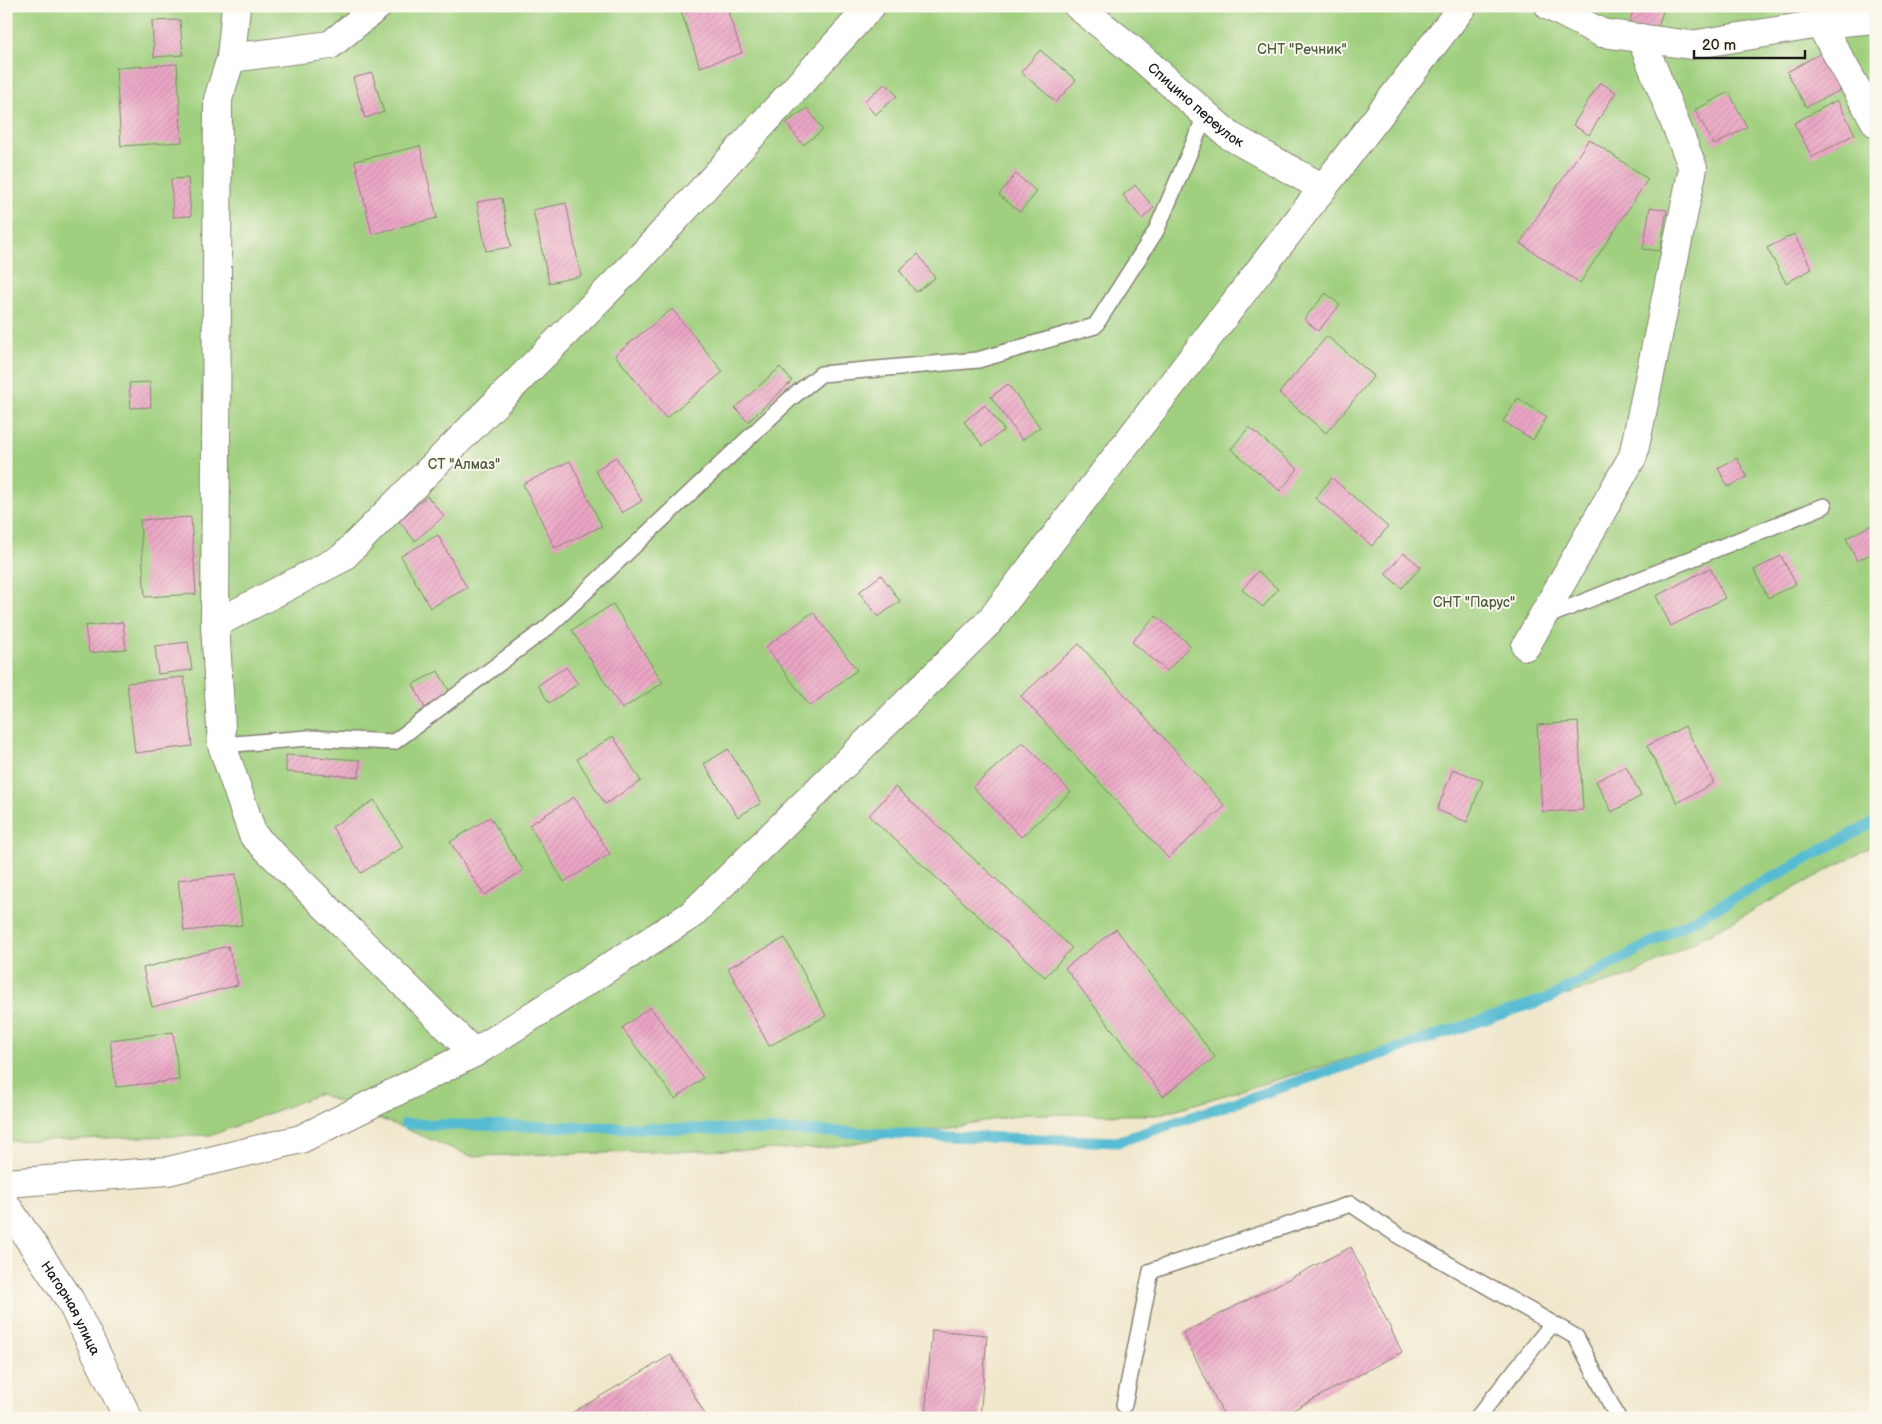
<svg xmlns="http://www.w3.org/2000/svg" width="1882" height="1424" font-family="'Balsamiq Sans',sans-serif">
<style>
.garden{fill:#a0d07f;stroke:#5e764e}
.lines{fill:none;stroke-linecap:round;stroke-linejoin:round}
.stream{stroke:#54bbd2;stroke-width:11}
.building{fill:url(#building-hatch)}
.service-casing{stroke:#868274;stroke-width:18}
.minor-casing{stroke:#868274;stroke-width:30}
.service{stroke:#fff;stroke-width:15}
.minor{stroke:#fff;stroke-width:28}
.labels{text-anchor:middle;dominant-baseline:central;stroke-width:4;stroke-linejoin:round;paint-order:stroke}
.park-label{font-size:14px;fill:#4a5b3f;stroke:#fbf7ec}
.street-label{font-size:14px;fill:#1c1c1c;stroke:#fbf7ec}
</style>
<defs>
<pattern id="building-hatch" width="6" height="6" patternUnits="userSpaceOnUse" patternTransform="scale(1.25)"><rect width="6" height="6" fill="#eba6c5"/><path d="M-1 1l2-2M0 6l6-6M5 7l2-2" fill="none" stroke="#c98ea9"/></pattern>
</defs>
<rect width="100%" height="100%" fill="#fbf7ec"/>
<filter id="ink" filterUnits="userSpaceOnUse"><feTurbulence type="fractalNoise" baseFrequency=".02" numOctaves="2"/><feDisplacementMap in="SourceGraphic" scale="10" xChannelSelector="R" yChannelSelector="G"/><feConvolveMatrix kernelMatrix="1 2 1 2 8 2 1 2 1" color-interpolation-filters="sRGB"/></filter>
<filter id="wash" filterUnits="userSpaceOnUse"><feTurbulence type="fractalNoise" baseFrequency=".0096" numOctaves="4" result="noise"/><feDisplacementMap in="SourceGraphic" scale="20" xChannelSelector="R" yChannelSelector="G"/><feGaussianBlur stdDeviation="1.12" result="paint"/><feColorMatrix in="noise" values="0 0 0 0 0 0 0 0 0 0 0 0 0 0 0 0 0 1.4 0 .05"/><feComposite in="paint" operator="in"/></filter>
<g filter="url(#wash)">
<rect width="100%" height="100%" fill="#f0e7cc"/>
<!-- garden -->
<polygon class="garden" points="6,6 1876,6 1876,844 1633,975 1157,1115 1026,1114 825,1148 471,1156 320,1094 212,1135 6,1141"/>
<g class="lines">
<!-- stream -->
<polyline class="stream" points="405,1124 811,1131 1117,1142 1549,998 1876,821"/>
</g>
<g id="blocks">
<!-- building -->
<g class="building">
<polygon points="686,6 726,6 742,53 700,67 680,8"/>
<polygon points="1635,6 1665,6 1655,35 1628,26"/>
<polygon points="180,20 183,55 154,57 152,21"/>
<polygon points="1040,50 1076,80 1056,102 1021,72"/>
<polygon points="1823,52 1843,89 1806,107 1787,72"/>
<polygon points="177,64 182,142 121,146 116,68"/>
<polygon points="372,73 384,112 365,118 353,78"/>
<polygon points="1600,82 1616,92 1589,135 1573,125"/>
<polygon points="886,83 897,96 875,115 864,101"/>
<polygon points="1729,92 1747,127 1714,145 1695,110"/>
<polygon points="1837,100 1855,134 1812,157 1794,123"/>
<polygon points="807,108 823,130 803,145 786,123"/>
<polygon points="1589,139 1648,179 1580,283 1520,243"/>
<polygon points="420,146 437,218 372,234 355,161"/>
<polygon points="1016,174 1037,192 1020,212 999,195"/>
<polygon points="188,178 191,216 173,217 171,179"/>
<polygon points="1135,185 1154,208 1142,219 1123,195"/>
<polygon points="502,198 511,247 486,251 477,202"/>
<polygon points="566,203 581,276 549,283 533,210"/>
<polygon points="1650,207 1667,210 1660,251 1643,249"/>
<polygon points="1794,234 1812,269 1786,283 1767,248"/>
<polygon points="918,254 935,278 916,292 899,270"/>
<polygon points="1326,293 1340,305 1318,331 1304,319"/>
<polygon points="672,309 723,372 666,418 615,355"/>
<polygon points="1327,336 1374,376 1326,433 1279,393"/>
<polygon points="780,367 792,381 748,422 735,408"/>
<polygon points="150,382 151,407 131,408 129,383"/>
<polygon points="1008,384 1040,427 1022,440 991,397"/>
<polygon points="1518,398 1547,417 1533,440 1503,421"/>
<polygon points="985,405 1004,430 983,446 964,422"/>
<polygon points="1249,427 1298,469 1280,491 1231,449"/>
<polygon points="616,457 642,501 622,513 595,470"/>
<polygon points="1737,458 1747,477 1728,487 1718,468"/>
<polygon points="570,461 602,526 555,548 523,484"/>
<polygon points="1332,478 1388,527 1372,546 1315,498"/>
<polygon points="427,496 444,516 415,541 399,521"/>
<polygon points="191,517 196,594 145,597 140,520"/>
<polygon points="1872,525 1876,532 1876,551 1857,561 1846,538"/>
<polygon points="438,535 467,588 430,608 401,556"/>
<polygon points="1404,553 1421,567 1402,588 1385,574"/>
<polygon points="1781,556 1796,584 1768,598 1754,570"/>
<polygon points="1710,568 1725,598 1671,626 1656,596"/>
<polygon points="1258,571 1278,589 1263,607 1242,590"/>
<polygon points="881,575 900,601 878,617 859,592"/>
<polygon points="613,604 663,683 622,709 572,630"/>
<polygon points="813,612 857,670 810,706 766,647"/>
<polygon points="1156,616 1190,645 1167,671 1132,642"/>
<polygon points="123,622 126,649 89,653 85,626"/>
<polygon points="188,642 192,670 158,674 155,646"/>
<polygon points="1079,644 1225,806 1168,858 1021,696"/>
<polygon points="566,667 578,684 549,703 538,685"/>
<polygon points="438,671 451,694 425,708 413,684"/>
<polygon points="184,677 192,746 135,753 127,683"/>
<polygon points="1578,722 1583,810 1542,812 1537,725"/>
<polygon points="1685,726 1714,783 1677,803 1647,746"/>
<polygon points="613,736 641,781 605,804 577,759"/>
<polygon points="1023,742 1071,792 1021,837 973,787"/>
<polygon points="728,749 761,803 738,817 704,764"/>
<polygon points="286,755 360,760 359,777 286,772"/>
<polygon points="1626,766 1641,796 1612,812 1596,781"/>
<polygon points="1453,769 1483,781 1467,822 1437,810"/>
<polygon points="895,787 1072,948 1045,977 869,816"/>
<polygon points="574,797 610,854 564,882 529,825"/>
<polygon points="374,800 403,847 361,873 332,827"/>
<polygon points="490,817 523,870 484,895 450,842"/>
<polygon points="236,874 242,925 184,931 178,880"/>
<polygon points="1116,929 1215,1057 1163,1096 1065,968"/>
<polygon points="785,938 826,1016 769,1046 728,968"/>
<polygon points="228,946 238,985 152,1007 143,968"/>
<polygon points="650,1007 703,1078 675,1099 622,1028"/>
<polygon points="173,1032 179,1080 116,1087 110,1040"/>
<polygon points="1351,1247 1402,1352 1278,1418 1225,1418 1183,1333"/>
<polygon points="6,1305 11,1305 11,1386 6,1385"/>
<polygon points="932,1330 987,1335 980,1418 925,1418"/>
<polygon points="671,1355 707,1418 563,1418"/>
</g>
</g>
</g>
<g filter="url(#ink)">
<use href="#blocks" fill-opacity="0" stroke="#868274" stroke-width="1"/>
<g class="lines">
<!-- service casing -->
<g class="service-casing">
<g id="service">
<polyline points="1543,618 1824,506"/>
<polyline points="222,745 308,738 394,742 548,627 790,399 821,374 978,360 1095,326 1156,231 1206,114"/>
<polyline points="1124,1405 1151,1271 1351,1204 1399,1236 1576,1337 1618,1418"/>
<polyline points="1477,1418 1552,1324"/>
</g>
</g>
<!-- minor casing -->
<g class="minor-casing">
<g id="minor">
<polyline points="236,6 231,58 218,99 215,624 222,745 253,835 474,1053"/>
<path id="s1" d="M1078 6 1136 53 1230 136 1323 188"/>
<polyline points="1549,6 1602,33 1691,45 1820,24 1876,19"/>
<polyline points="1820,24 1876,123"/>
<polyline points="231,58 330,45 378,6"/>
<polyline points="215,624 342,558 636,262 871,6"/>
<polyline points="1526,646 1633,456 1693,168 1641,38"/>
<polyline points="6,1183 168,1171 301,1139 474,1053 691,915 989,622 1463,6"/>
<path id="s2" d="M6 1205 70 1300 128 1418"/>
</g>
</g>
<!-- service -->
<use href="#service" class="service"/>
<!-- minor -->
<use href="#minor" class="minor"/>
</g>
</g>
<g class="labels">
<!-- park labels -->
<g class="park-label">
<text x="1302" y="49">СНТ "Речник"</text>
<text x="464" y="464">СТ "Алмаз"</text>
<text x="1474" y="602">СНТ "Парус"</text>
</g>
<!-- street labels -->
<g class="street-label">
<text stroke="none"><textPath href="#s1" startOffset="154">Спицино переулок</textPath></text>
<text stroke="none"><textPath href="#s2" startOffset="122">Нагорная улица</textPath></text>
</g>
</g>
<!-- margin -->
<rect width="1882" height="1424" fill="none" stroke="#fbf7ec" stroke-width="25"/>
<!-- scale -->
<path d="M1694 50v8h111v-8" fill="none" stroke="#1c1c1c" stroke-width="2.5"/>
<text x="1702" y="50" font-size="15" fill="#1c1c1c" stroke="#fbf7ec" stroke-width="4" paint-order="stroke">20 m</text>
</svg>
